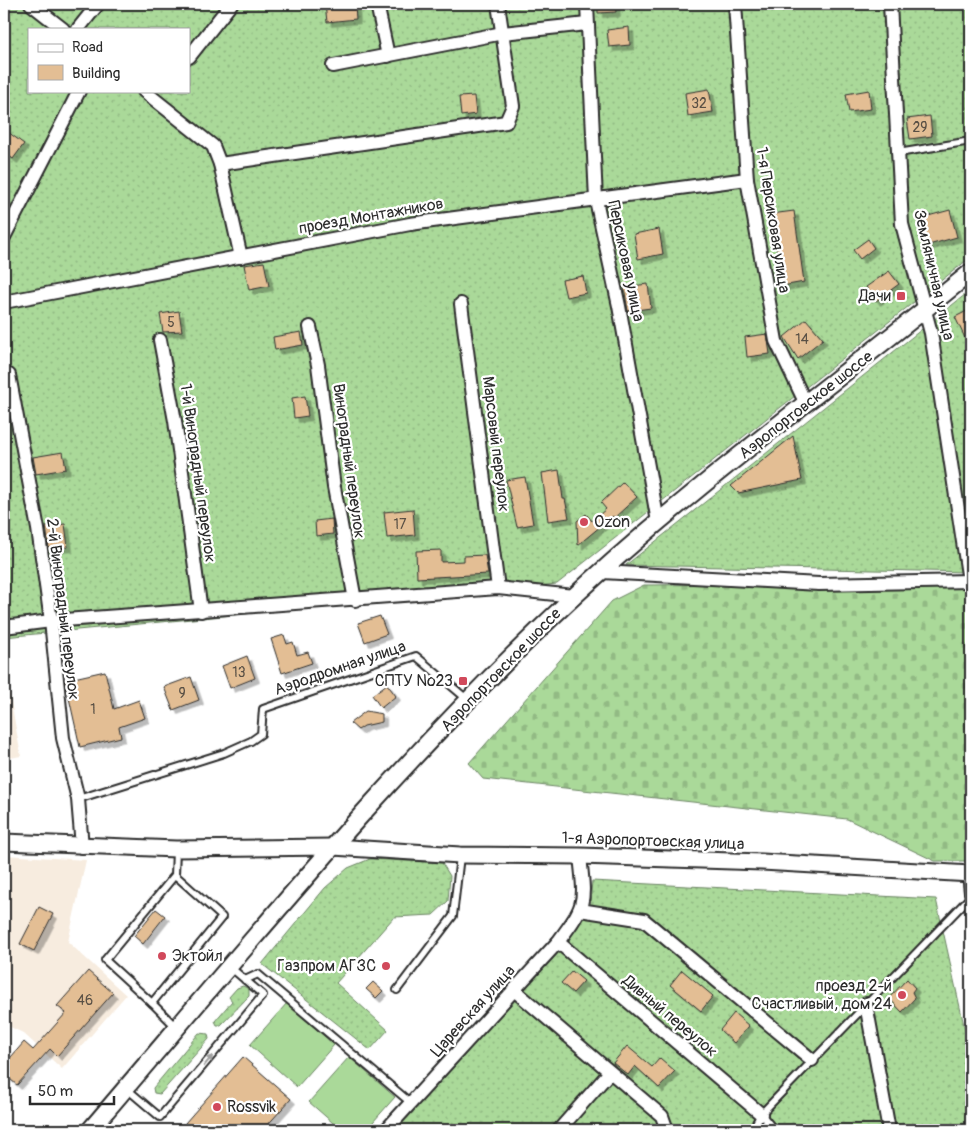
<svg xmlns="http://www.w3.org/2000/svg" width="975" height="1134" font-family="Pangolin,sans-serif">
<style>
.built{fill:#f7ecdf}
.grass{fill:url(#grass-dots);stroke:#6a8262;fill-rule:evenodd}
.cemetery{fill:url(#cemetery-stones);stroke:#6a8262}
.pitch{fill:#aad999;stroke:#6a8262}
.building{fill:#e3be94;stroke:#2b2b2b;filter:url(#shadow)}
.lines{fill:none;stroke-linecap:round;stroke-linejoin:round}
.service-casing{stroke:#2b2b2b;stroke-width:10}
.minor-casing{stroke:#2b2b2b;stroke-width:16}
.tertiary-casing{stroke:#2b2b2b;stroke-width:19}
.secondary-casing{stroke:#2b2b2b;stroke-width:20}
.service{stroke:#fff;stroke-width:6}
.minor{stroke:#fff;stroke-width:12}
.tertiary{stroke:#fff;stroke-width:15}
.secondary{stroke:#fff;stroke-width:16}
.oneway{fill:#a0a0a0}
.poi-dot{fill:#d1495b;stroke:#fff;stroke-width:2}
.labels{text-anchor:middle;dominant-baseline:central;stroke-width:4.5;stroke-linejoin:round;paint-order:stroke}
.number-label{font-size:14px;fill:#595045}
.street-label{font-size:16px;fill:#2b2b2b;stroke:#fff}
.poi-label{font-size:16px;fill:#2b2b2b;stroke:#fff;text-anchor:end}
</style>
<defs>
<pattern id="grass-dots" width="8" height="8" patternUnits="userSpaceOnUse" patternTransform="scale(1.25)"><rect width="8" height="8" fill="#aad999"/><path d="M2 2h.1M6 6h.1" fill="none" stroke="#92ba84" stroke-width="1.8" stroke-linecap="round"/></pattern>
<pattern id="cemetery-stones" width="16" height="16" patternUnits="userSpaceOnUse" patternTransform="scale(1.25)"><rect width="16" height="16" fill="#aad999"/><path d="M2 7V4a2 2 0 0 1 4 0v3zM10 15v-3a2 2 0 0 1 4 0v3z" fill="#92ba84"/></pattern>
<filter id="shadow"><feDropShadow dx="4.5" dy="4.5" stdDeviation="0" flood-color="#0004"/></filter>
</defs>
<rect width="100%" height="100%" fill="#fff"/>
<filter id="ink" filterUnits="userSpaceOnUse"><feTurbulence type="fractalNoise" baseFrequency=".02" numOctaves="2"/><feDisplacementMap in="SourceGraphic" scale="10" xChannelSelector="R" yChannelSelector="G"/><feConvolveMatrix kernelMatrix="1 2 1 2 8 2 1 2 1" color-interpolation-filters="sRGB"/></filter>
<g filter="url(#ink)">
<!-- built -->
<g class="built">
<polygon points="4,663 21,756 4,759"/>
<polygon points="4,855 86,860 68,942 126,995 62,1069 23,1033 4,1024"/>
</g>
<!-- grass -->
<g class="grass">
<path d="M4 4H971V257L557 584 4 637ZM29 29H189V91H29Z"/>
<polygon points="971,290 971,572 626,565"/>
<polygon points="370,859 442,863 450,876 448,901 433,915 394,917 336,983 388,1030 370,1050 262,964 325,888 348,868"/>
<polygon points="592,881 936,899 971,1057 971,1130 395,1130 564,945 590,905"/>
<polygon points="243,986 249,989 249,996 221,1025 217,1025 215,1021 232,1001 229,997 237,988"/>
<polygon points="199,1033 208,1034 209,1039 160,1094 154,1093 153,1088"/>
</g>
<!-- cemetery -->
<polygon class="cemetery" points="885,583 971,588 971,861 935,861 847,819 483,779 469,763 612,601 644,585"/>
<!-- pitch -->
<g class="pitch">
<polygon points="287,1003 334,1045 297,1087 250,1045"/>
<polygon points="349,1057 395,1097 366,1130 341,1130 309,1102"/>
</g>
<!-- building -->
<g class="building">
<polygon points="325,4 340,4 340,7 355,6 356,19 327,22"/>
<polygon points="598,4 615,4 616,12 598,13"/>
<polygon points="629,27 630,45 609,47 607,30"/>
<polygon points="709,89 713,112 688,116 685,93"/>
<polygon points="869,90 871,109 849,112 846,94"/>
<polygon points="474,96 476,114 461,116 459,97"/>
<polygon points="930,116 932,136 910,139 907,119"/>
<polygon points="4,129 24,144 13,159 4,152"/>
<polygon points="950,210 957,237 925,246 917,219"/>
<polygon points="794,211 804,282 782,286 771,214"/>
<polygon points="659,229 663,254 638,259 634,234"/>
<polygon points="868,239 874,248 860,259 853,250"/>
<polygon points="264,262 269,286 249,290 244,265"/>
<polygon points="889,271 899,284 876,301 866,287"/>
<polygon points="583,276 586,293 566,297 562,280"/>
<polygon points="648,284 651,308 628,311 624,287"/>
<polygon points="971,309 971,335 965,338 955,317"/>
<polygon points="179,311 182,331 163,332 160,314"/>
<polygon points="806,319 823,339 798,359 784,337"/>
<polygon points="301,332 303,345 275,350 273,337"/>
<polygon points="767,334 770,354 747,357 745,337"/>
<polygon points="305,396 308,416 294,418 292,398"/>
<polygon points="793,436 802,480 738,493 731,486"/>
<polygon points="63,452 66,469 36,474 33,457"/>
<polygon points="559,470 563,499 565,499 569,518 548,521 542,473"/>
<polygon points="525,477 533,524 517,527 506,480"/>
<polygon points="623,482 637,497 614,518 613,516 578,545 577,521 586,514 592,521 606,509 601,503"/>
<polygon points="413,509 415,535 387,538 384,512"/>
<polygon points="332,519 333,534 316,536 315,521"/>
<polygon points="65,524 68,547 49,549 46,526"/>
<polygon points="441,550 441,562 464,561 464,556 485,555 488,574 417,578 416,551"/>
<polygon points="380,616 387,634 365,642 358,623"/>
<polygon points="284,635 287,644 293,642 297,655 308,652 312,663 282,673 271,639"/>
<polygon points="247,656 255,678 230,688 222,666"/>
<polygon points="105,671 114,709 139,700 145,718 119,727 121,737 80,747 65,680"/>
<polygon points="191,677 199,700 173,710 164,687"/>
<polygon points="387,684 396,696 381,708 372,695"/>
<polygon points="366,711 382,714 382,722 364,726 358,730 350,723"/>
<polygon points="39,907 53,914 34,951 20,944"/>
<polygon points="156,909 165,916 143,944 134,936"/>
<polygon points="682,970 713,996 701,1011 670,985"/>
<polygon points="88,971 113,993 57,1056 50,1049 17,1085 4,1074 4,1065 24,1042 33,1050 66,1013 57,1006"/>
<polygon points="572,971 584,981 573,993 561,983"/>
<polygon points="907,979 915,988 912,992 915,998 902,1012 889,998"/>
<polygon points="373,982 383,991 376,998 366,989"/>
<polygon points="734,1013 749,1026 734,1043 720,1030"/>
<polygon points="627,1046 652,1067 660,1058 675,1071 659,1088 635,1066 628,1075 613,1063"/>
<polygon points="243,1057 291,1099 263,1130 194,1130 185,1123"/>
</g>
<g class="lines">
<!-- service casing -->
<g class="service-casing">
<g id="service">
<polyline points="898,153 971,141"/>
<polyline points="78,799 224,753 251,741 261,734 263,709 416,656 468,700"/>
<polyline points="175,875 222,917 152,1003 105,960 175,875 176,850"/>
<polyline points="245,980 258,974 411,1103"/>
<polyline points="397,990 453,916 460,856"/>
<polyline points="152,1003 176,1027"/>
<polyline points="127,1089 160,1117 263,995 230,967"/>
<polyline points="761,1114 774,1130"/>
<polyline points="752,1130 761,1114 971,896"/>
</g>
</g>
<!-- minor casing -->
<g class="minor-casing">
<g id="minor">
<polyline points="31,4 63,29"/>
<polyline points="377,4 388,56"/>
<polyline points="587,4 596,200 619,306 658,522"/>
<polyline points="735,4 747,179 776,341 806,404"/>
<polyline points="890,4 902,224 931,333 969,581"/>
<polyline points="78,29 98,4"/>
<polyline points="189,57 231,4"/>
<polyline points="333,66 503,33 587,24"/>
<polyline points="144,91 213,146 220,164 241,257"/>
<polyline points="220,164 506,122 513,106 498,4"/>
<polyline points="4,237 79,91"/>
<polyline points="4,302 410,224 747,179"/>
<polyline points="461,304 498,588"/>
<polyline points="310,327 318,365 334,487 355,600"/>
<polyline points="160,340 175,421 201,611"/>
<polyline points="9,375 38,529 51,621 63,738 78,799 82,847"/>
<polyline points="602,572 819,584 971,581"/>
<polyline points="4,627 51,621 498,588 574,596"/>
<polyline points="969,874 971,893"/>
<polyline points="580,910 644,920 812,1060"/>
<polyline points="558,942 761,1114"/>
<polyline points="514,990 662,1116 667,1130"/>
<polyline points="866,1004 889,1130"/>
<path d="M386 1130 558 942C587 903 585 903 580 856"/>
<polyline points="559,1130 610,1072"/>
</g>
</g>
<!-- tertiary casing -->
<g class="tertiary-casing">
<polyline id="tertiary" points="4,842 176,849 333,847 460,855 580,856 762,862 971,874"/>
</g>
<!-- secondary casing -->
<g class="secondary-casing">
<path id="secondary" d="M90 1130C244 950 395 764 568 602 695 483 837 382 971 272"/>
</g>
<!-- service -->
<use href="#service" class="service"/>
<!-- minor -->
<use href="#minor" class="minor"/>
<!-- tertiary -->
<use href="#tertiary" class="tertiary"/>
<!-- secondary -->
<use href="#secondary" class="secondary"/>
</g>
<!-- one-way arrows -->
<defs><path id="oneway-solid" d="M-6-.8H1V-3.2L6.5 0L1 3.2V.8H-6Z" transform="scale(1.25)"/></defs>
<use class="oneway" href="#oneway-solid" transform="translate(208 1061) rotate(-50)"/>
</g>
<!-- markers -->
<g class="poi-dot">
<rect x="896" y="291" width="10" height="10" rx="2.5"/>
<circle cx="584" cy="522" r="5"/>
<rect x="458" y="676" width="10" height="10" rx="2.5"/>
<circle cx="162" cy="956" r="5"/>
<circle cx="386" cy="966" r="5"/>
<circle cx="902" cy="995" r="5"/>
<circle cx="217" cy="1107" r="5"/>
</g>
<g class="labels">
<!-- number labels -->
<g class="number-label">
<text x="699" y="103">32</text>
<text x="920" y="127">29</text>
<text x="171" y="322">5</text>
<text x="802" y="339">14</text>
<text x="400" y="524">17</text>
<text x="239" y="672">13</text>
<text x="182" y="693">9</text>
<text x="93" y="709">1</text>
<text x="85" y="1000">46</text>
</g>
<!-- street labels -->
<g class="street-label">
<text transform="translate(371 216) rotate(-10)">проезд Монтажников</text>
<text transform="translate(773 220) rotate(81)">1-я Персиковая улица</text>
<text transform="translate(626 261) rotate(78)">Персиковая улица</text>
<text transform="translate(934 275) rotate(77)">Земляничная улица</text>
<text transform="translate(806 405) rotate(-38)">Аэропортовское шоссе</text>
<text transform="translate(496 444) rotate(83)">Марсовый переулок</text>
<text transform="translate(349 461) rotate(82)">Виноградный переулок</text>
<text transform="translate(198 473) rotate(82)">1-й Виноградный переулок</text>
<text transform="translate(63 609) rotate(83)">2-й Виноградный переулок</text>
<text transform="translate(340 668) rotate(-19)">Аэродромная улица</text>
<text transform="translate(501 670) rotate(-46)">Аэропортовское шоссе</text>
<text transform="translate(653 841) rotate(2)">1-я Аэропортовская улица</text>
<text transform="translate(473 1011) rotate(-48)">Царевская улица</text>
<text transform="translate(670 1016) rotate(40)">Дивный переулок</text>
</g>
<!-- poi labels -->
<g class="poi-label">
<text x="891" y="296">Дачи</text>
<text x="594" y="522" text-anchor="start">Ozon</text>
<text x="453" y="681">СПТУ №23</text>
<text x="172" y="956" text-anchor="start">Эктойл</text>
<text x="376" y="966">Газпром АГЗС</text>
<text x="892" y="986">проезд 2-й<tspan x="892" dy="18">Счастливый, дом 24</tspan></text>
<text x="227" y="1107" text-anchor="start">Rossvik</text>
</g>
</g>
<!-- margin -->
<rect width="975" height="1134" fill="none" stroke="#fff" stroke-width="20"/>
<rect x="10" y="10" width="955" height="1114" fill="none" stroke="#2b2b2b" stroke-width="2" filter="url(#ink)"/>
<!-- legend -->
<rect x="28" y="28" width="162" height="65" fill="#ffffff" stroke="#aaaaaa"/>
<rect x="38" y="44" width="25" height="8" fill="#ffffff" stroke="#aaaaaa"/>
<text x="72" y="52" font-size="15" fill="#2b2b2b">Road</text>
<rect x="38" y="65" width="25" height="15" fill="#e3be94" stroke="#aaaaaa"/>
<text x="72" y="78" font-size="15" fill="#2b2b2b">Building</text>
<!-- scale -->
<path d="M30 1096v8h84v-8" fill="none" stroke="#2b2b2b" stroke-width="2.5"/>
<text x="38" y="1096" font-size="15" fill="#2b2b2b" stroke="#ffffff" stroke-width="4" paint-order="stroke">50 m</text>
</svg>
